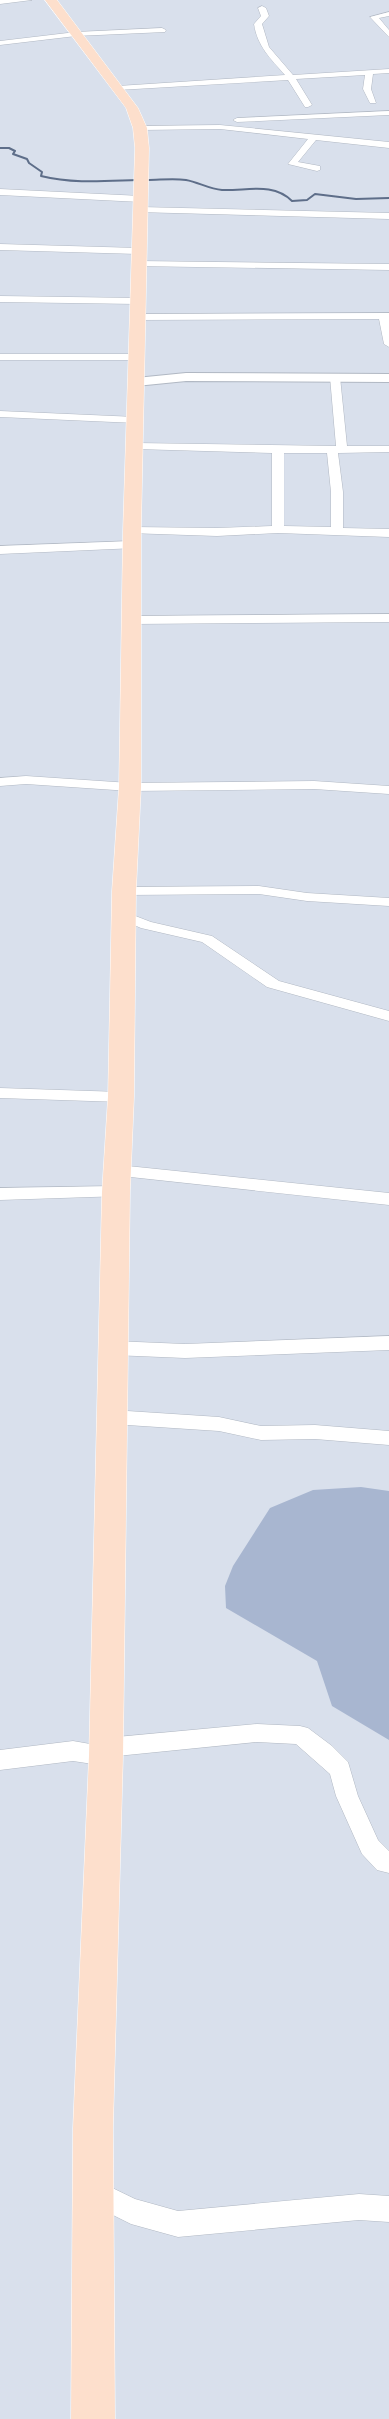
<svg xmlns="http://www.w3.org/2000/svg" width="389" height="2419" font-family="'Libre Baskerville',serif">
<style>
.green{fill:#a8b6d0}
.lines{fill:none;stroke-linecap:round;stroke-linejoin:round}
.stream{stroke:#5e6e89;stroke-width:2}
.minor-casing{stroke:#b1b8c3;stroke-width:1}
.tertiary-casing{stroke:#b1b8c3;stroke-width:2}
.primary-casing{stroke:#fff;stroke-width:1}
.minor{fill:#fff;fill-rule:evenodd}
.tertiary{fill:#fff;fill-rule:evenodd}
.primary{fill:#fddfcc;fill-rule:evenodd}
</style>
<rect width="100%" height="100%" fill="#d9e0ec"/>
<!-- green -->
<polygon class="green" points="361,1487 389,1491 389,1740 332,1706 317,1661 226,1608 225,1586 233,1566 270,1508 313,1490"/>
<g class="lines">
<!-- stream -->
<g class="stream">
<path d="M0 148H9L15 151 13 154 27 159 29 163 42 172 41 176C73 184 105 181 137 180"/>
<path d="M147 180C160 180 173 178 186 180 198 182 209 189 222 190 247 191 273 182 292 201L307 200 315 194 356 199 389 198"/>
</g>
<!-- minor casing -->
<g class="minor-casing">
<g id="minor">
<polygon points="0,0 32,0 0,4"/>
<path d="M262 6 266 8 269 16 262 24 269 47 293 75 389 69V73L373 74 371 89 376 103H370L363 89 365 75 296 79 312 105 308 107H305L288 80 118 90 114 88 118 86 285 75C271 59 257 46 254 24L261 16 258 8Z"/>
<polygon points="389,12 389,16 379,18 389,30 389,37 370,17"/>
<polygon points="162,28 166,30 165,32 76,36 0,45 0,41 76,32"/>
<polygon points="389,111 389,115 237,122 233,120 237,118"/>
<polygon points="220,125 389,142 389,148 316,140 298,162 320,166 320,170 317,171 288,164 308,139 220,129 140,130 136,128 140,126"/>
<polygon points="0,189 141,196 145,199 141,202 0,195"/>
<polygon points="140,207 389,213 389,219 137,212 136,210"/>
<polygon points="0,244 138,248 143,251 138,254 0,250"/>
<polygon points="138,261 389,264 389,270 135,266 135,262"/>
<polygon points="0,296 138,298 143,301 138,304 0,302"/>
<polygon points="389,313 389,347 384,344 379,319 137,320 132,317 137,314"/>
<polygon points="0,354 136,354 141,357 136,360 0,360"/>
<path d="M335 374 340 377 347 446H389V452L338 453 343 492V528L389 529V537L278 533 217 536 128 533 126 531 128 529 132 527 217 528 272 526V453L136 449 131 446 136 443 336 446 330 377ZM284 453H327L331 492V527L284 526Z"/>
<polygon points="0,411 136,417 141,420 136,423 0,417"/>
<polygon points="132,541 138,545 136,548 0,554 0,546"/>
<polygon points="389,614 389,622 131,624 125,620 131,616"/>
<polygon points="26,776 130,783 314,781 389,786 389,794 314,789 130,791 26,784 0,786 0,778"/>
<polygon points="259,886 307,893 389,898 389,906 307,901 259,894 124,895 117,891 124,887"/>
<polygon points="125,912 151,922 212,936 279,981 389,1011 389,1021 267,987 202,942 141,928 120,919 118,916"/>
<polygon points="0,1088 121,1092 127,1093 129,1097 127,1101 121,1102 0,1098"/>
<polygon points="118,1165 389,1193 389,1205 112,1175 109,1171 112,1167"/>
<polygon points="116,1186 122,1188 125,1192 122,1196 0,1200 0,1188"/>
<polygon points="389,1336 389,1350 185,1358 113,1355 106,1353 104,1348 106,1343 113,1341 185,1344"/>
<polygon points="112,1410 219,1417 261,1426 315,1425 389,1431 389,1445 315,1439 261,1440 219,1431 112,1424 105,1422 102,1417 105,1412"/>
<polygon points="257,1724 300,1726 308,1728 332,1746 348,1762 358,1796 378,1840 389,1851 389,1873 377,1870 362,1854 336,1796 330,1774 296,1744 257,1742 117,1756 114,1763 106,1766 73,1761 0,1770 0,1750 73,1741 96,1745 98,1741 106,1738"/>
<polygon points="94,2179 135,2199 178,2211 359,2194 389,2196 389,2222 359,2220 178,2237 131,2224 85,2201 81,2192 85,2183"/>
</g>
</g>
<!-- tertiary casing -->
<g class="tertiary-casing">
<polygon id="tertiary" points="186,373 389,374 389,382 186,381 136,386 129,382 136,378"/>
</g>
<!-- primary casing -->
<g class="primary-casing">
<polygon id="primary" points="45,0 57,0 138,108 147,128 149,148 141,531 141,787 136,891 134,1097 130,1192 123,1756 113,2128 115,2419 71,2419 73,2128 89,1756 102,1192 108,1097 112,891 119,787 123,531 135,148 133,128 126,108"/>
</g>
<!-- minor -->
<use href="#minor" class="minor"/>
<!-- tertiary -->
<use href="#tertiary" class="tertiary"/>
<!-- primary -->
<use href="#primary" class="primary"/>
</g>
</svg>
